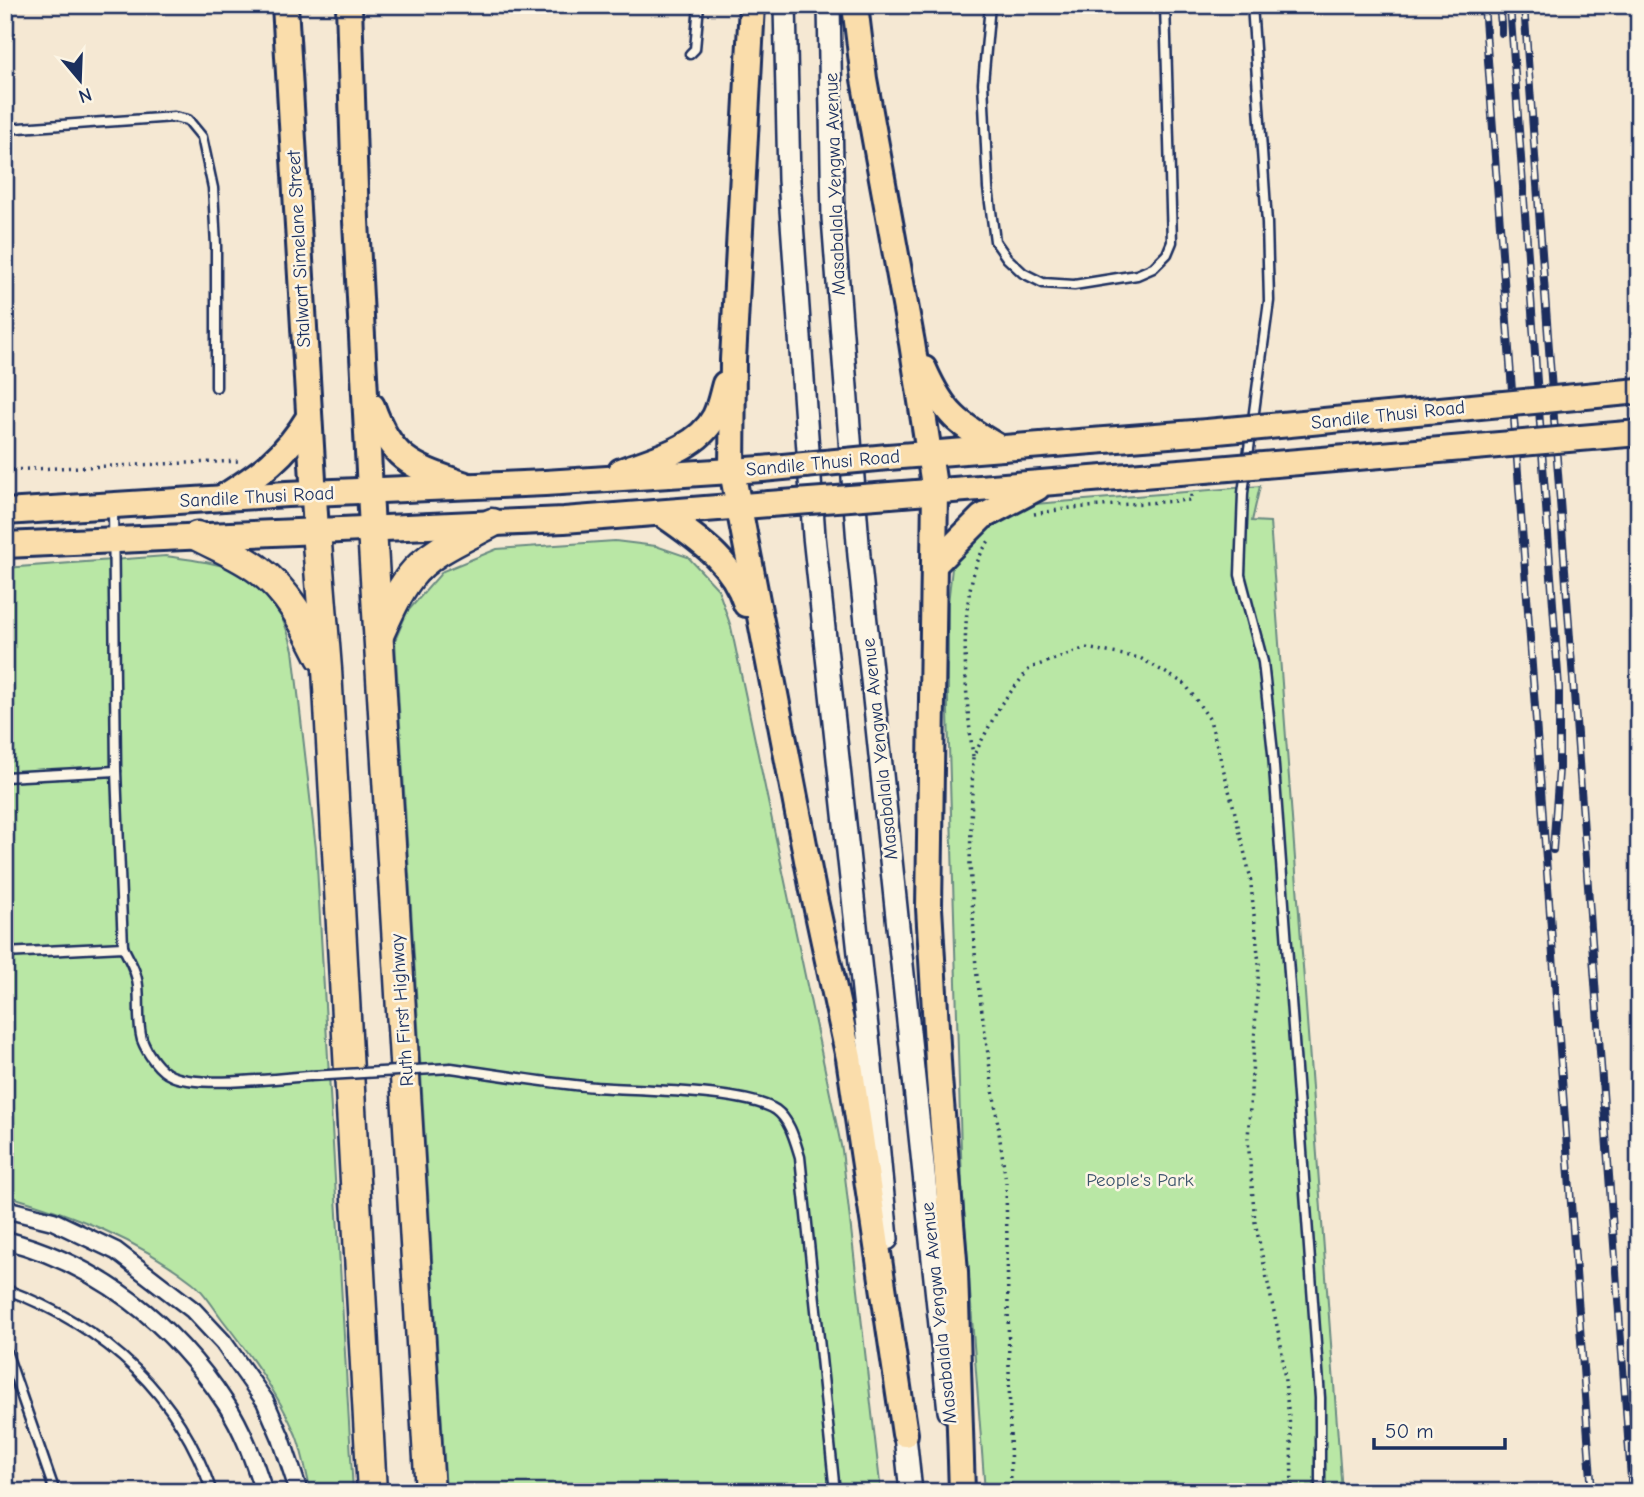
<svg xmlns="http://www.w3.org/2000/svg" width="1644" height="1497" font-family="'Comic Neue',sans-serif">
<style>
.green{fill:#b9e7a5;stroke:#6a8b82;stroke-width:2}
.lines{fill:none;stroke-linecap:round;stroke-linejoin:round}
.service-casing{stroke:#1b2f5e;stroke-width:13}
.minor-casing{stroke:#1b2f5e;stroke-width:21}
.secondary-casing{stroke:#1b2f5e;stroke-width:26}
.primary-casing{stroke:#1b2f5e;stroke-width:30}
.trunk-casing{stroke:#1b2f5e;stroke-width:30}
.motorway-casing{stroke:#1b2f5e;stroke-width:33}
.path{stroke:#1b2f5e;stroke-width:3.5;stroke-dasharray:2 5;stroke-linecap:butt}
.service{stroke:#fcf5e5;stroke-width:8}
.minor{stroke:#fcf5e5;stroke-width:16}
.secondary{stroke:#fcf5e5;stroke-width:21}
.primary{stroke:#faddab;stroke-width:24}
.trunk{stroke:#faddab;stroke-width:24}
.motorway{stroke:#faddab;stroke-width:28}
.rail-casing{stroke:#1b2f5e;stroke-width:8}
.rail{stroke:#fcf5e5;stroke-width:5;stroke-dasharray:16;stroke-linecap:butt}
.service-bridge-casing{stroke:#1b2f5e;stroke-width:13;stroke-linecap:butt}
.primary-bridge-casing{stroke:#1b2f5e;stroke-width:30;stroke-linecap:butt}
.service-bridge{stroke:#fcf5e5;stroke-width:8}
.primary-bridge{stroke:#faddab;stroke-width:24}
.labels{text-anchor:middle;dominant-baseline:central;stroke-width:5;stroke-linejoin:round;paint-order:stroke}
.street-label{font-size:19px;fill:#1b2f5e;stroke:#fcf5e5}
.park-label{font-size:19px;fill:#3b546c;stroke:#fcf5e5}
</style>
<rect width="100%" height="100%" fill="#f5e8d3"/>
<filter id="ink" filterUnits="userSpaceOnUse"><feTurbulence type="fractalNoise" baseFrequency=".0143" numOctaves="2"/><feDisplacementMap in="SourceGraphic" scale="14" xChannelSelector="R" yChannelSelector="G"/><feConvolveMatrix kernelMatrix="1 2 1 2 8 2 1 2 1" color-interpolation-filters="sRGB"/></filter>
<g filter="url(#ink)">
<!-- green -->
<g class="green">
<polygon points="1260,486 1252,521 1270,522 1342,1492 985,1492 962,1185 948,712 948,604 953,559 983,527 1022,505"/>
<polygon points="615,541 656,546 688,557 718,589 731,627 842,1150 881,1492 446,1492 395,640 407,612 443,571 497,549"/>
<path d="M166 556C190 560 218 562 240 572 269 585 286 621 293 650L316 849 353 1492H311C306 1473 303 1453 296 1435 278 1393 250 1355 222 1319 213 1307 204 1291 192 1282 137 1239 72 1214 5 1195V568Z"/>
</g>
<g class="lines">
<!-- service casing -->
<g class="service-casing">
<g id="service">
<polyline points="990,5 983,83 988,188 995,241 1007,258 1023,273 1043,283 1074,285 1137,275 1153,268 1167,254 1172,242 1165,5"/>
<polyline points="1252,5 1267,223 1269,301 1243,493 1240,575 1263,662 1273,753 1320,1398 1320,1492"/>
<polyline points="690,54 695,49 699,5"/>
<polyline points="5,129 174,117 188,120 202,137 213,188 216,246 216,387"/>
<polyline points="5,777 116,771"/>
<path d="M123 947C129 959 137 972 138 986 140 1004 137 1022 142 1040 147 1053 159 1071 172 1076 201 1088 276 1078 310 1076"/>
<polyline points="5,953 123,947 116,771 113,508"/>
<path d="M451 1068C499 1075 547 1083 595 1087 635 1090 745 1090 776 1110 790 1120 795 1141 800 1157L835 1492"/>
<path d="M5 1289C104 1326 177 1390 212 1492"/>
<polyline points="5,1348 55,1492"/>
</g>
</g>
<!-- minor casing -->
<g class="minor-casing">
<g id="minor">
<polyline points="5,1209 53,1221 116,1251 193,1310 223,1342 265,1401 281,1438 299,1492"/>
<path d="M5 1240C98 1264 174 1324 226 1404 244 1431 254 1462 264 1492"/>
</g>
</g>
<!-- secondary casing -->
<g class="secondary-casing">
<g id="secondary">
<polyline points="785,5 789,180 814,536 869,1046 887,1239"/>
<polyline points="829,5 833,218 859,556 949,1411"/>
<polyline points="903,1417 911,1492"/>
</g>
</g>
<!-- primary casing -->
<g class="primary-casing">
<g id="primary">
<polyline points="752,5 733,360 732,471 813,891 849,1058 905,1434"/>
<polyline points="855,5 864,79 912,343 935,492 929,908 939,1078 955,1272 962,1492"/>
<path d="M924 369C944 414 958 424 1000 448"/>
<polyline points="888,457 1207,432"/>
<path d="M621 471C653 459 698 449 715 416 720 406 722 394 725 384"/>
<polyline points="890,495 1205,470"/>
<polyline points="5,512 287,494 545,483 762,469"/>
<path d="M661 513C697 539 732 560 746 604"/>
<polyline points="5,545 564,520 769,504"/>
<polyline points="936,563 982,517 1037,488"/>
</g>
</g>
<!-- trunk casing -->
<g class="trunk-casing">
<g id="trunk">
<polyline points="285,5 316,531"/>
<polyline points="349,5 356,221 372,529"/>
<path d="M372 406C392 463 415 467 468 486"/>
<path d="M222 498C260 474 285 457 309 417"/>
</g>
</g>
<!-- motorway casing -->
<g class="motorway-casing">
<g id="motorway">
<polyline points="372,529 430,1492"/>
<polyline points="316,531 327,669 372,1492"/>
<path d="M197 536C218 547 241 556 259 570 289 592 305 625 321 657"/>
<path d="M379 635C388 615 397 594 410 577 430 551 464 538 492 523"/>
</g>
</g>
<!-- path -->
<g class="path">
<polyline points="5,470 241,461"/>
<polyline points="1034,514 1071,508 1191,500 1191,491"/>
<path d="M973 756C966 702 954 585 989 541"/>
<polyline points="1011,1492 1006,1182 976,969 970,863 973,757 1001,704 1030,668 1086,648 1140,658 1185,684 1210,720 1233,805 1250,875 1259,964 1248,1139 1255,1222 1281,1345 1291,1436 1292,1492"/>
</g>
<!-- service -->
<use href="#service" class="service"/>
<!-- minor -->
<use href="#minor" class="minor"/>
<!-- secondary -->
<use href="#secondary" class="secondary"/>
<!-- primary -->
<use href="#primary" class="primary"/>
<!-- trunk -->
<use href="#trunk" class="trunk"/>
<!-- motorway -->
<use href="#motorway" class="motorway"/>
<!-- rail casing -->
<g class="rail-casing">
<g id="rail">
<polyline points="1484,5 1592,1492"/>
<polyline points="1499,5 1502,33"/>
<polyline points="1510,5 1559,688 1559,769 1553,850"/>
<polyline points="1524,5 1632,1492"/>
</g>
</g>
<!-- rail -->
<use href="#rail" class="rail"/>
<!-- service-bridge casing -->
<g class="service-bridge-casing">
<polyline id="service-bridge" points="310,1076 451,1068"/>
</g>
<!-- primary-bridge casing -->
<g class="primary-bridge-casing">
<g id="primary-bridge">
<polyline points="1207,432 1639,391"/>
<polyline points="762,469 888,457"/>
<polyline points="1205,470 1639,433"/>
<polyline points="769,504 890,495"/>
</g>
</g>
<!-- service-bridge -->
<use href="#service-bridge" class="service-bridge"/>
<!-- primary-bridge -->
<use href="#primary-bridge" class="primary-bridge"/>
</g>
</g>
<g class="labels">
<!-- street labels -->
<g class="street-label">
<text transform="translate(835 184) rotate(-92)">Masabalala Yengwa Avenue</text>
<text transform="translate(299 249) rotate(-93)">Stalwart Simelane Street</text>
<text transform="translate(1388 415) rotate(-6)">Sandile Thusi Road</text>
<text transform="translate(823 463) rotate(-5)">Sandile Thusi Road</text>
<text transform="translate(257 497) rotate(-3)">Sandile Thusi Road</text>
<text transform="translate(880 749) rotate(-96)">Masabalala Yengwa Avenue</text>
<text transform="translate(402 1010) rotate(-94)">Ruth First Highway</text>
<text transform="translate(939 1313) rotate(-96)">Masabalala Yengwa Avenue</text>
</g>
<!-- park labels -->
<g class="park-label">
<text x="1140" y="1180">People's Park</text>
</g>
</g>
<!-- margin -->
<rect width="1644" height="1497" fill="none" stroke="#fcf5e5" stroke-width="28"/>
<rect x="14" y="14" width="1616" height="1469" fill="none" stroke="#1b2f5e" stroke-width="2.5" filter="url(#ink)"/>
<!-- north arrow -->
<g transform="translate(80 80) rotate(161)" stroke="#fcf5e5" stroke-width="5" paint-order="stroke">
<path d="M0-5L12 26L0 18L-12 26Z" fill="#1b2f5e"/>
<text y="-10" font-size="19" font-weight="bold" text-anchor="middle" fill="#1b2f5e">N</text>
</g>
<!-- scale -->
<path d="M1374 1438v10h131v-10" fill="none" stroke="#1b2f5e" stroke-width="3.5"/>
<text x="1385" y="1438" font-size="21" fill="#1b2f5e" stroke="#fcf5e5" stroke-width="5" paint-order="stroke">50 m</text>
</svg>
